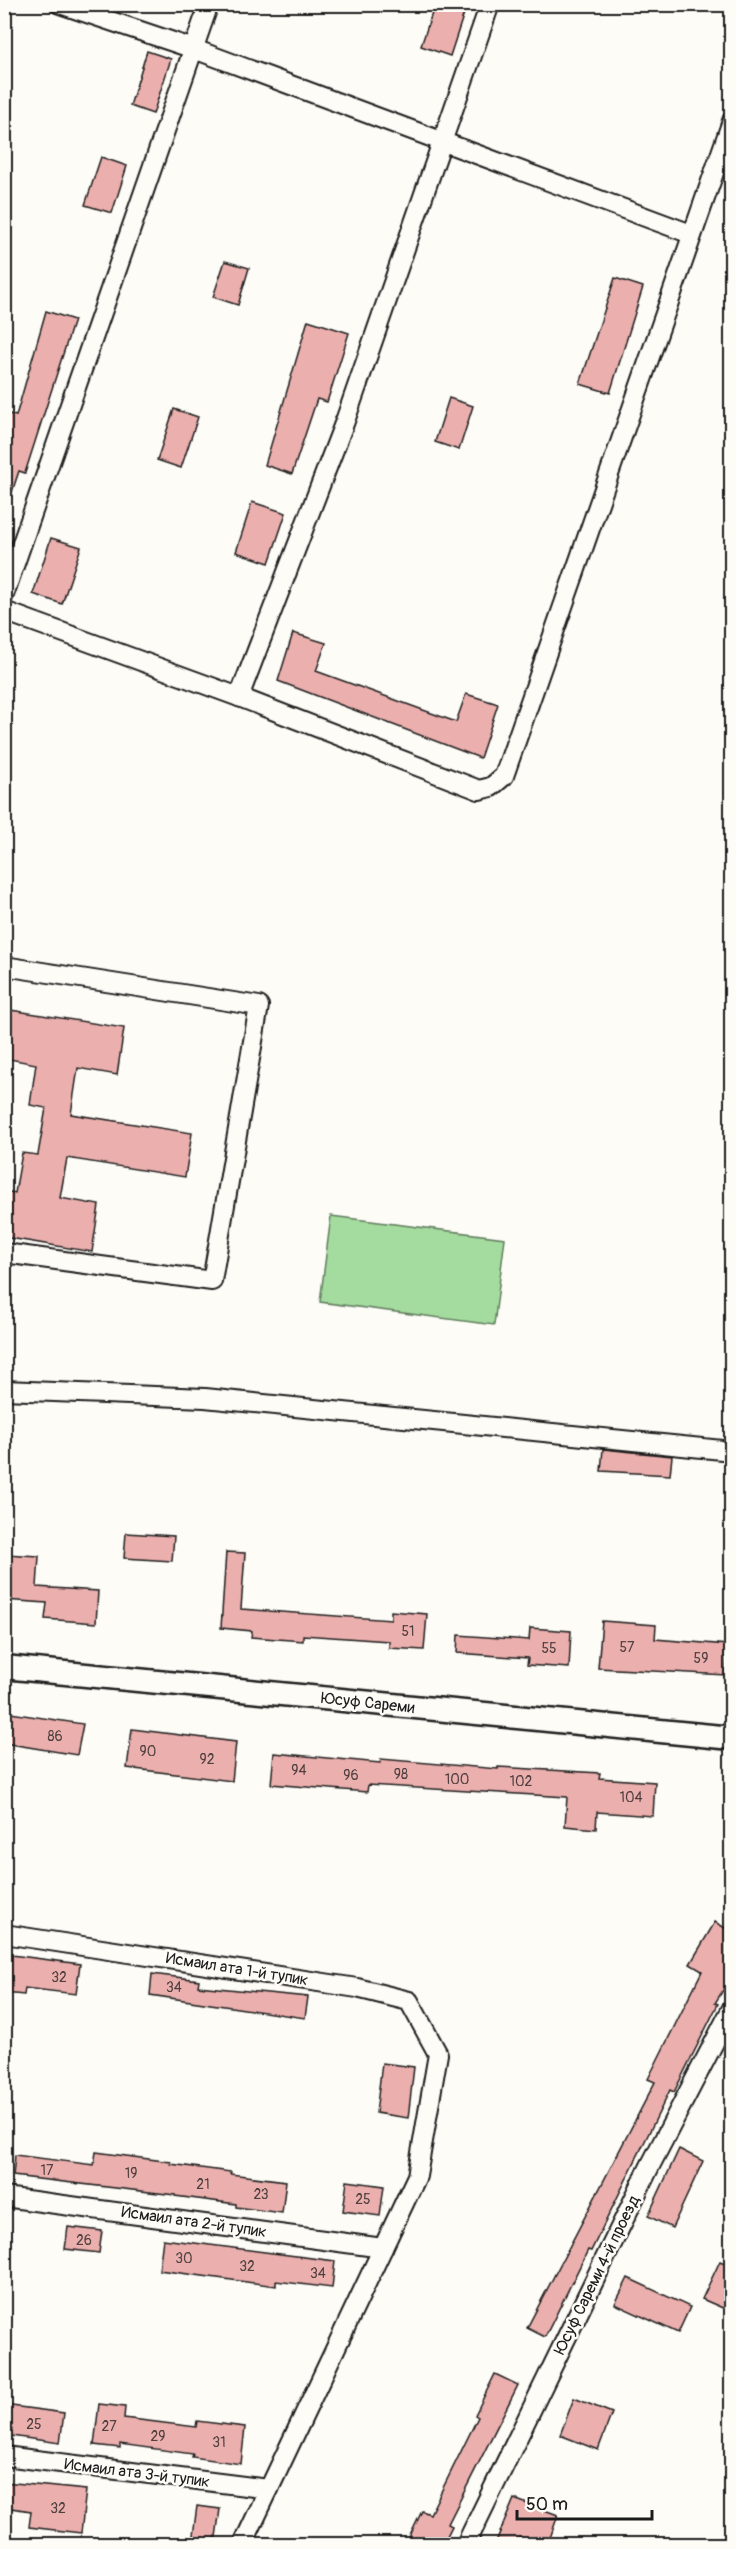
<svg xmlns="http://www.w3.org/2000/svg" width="736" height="2549" font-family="Pangolin,sans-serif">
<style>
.green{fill:#a4db9e;stroke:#607c5d;stroke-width:1.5}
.building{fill:#ebb0ae;stroke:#1c1c1c;stroke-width:1.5}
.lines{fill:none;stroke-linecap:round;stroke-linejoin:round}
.minor-casing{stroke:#1c1c1c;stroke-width:22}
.major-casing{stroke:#1c1c1c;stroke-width:27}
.minor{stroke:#fdfcf7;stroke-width:18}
.major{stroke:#fdfcf7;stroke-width:22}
.labels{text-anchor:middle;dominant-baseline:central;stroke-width:5;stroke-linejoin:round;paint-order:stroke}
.number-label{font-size:14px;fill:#504140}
.street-label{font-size:16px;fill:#1c1c1c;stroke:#fdfcf7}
</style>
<rect width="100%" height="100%" fill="#fdfcf7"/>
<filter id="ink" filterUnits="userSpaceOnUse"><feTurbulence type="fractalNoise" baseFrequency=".0167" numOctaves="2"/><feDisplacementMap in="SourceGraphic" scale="12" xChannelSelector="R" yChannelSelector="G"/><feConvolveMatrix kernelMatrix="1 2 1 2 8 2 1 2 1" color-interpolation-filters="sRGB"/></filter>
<g filter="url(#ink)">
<!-- green -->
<polygon class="green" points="331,1216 505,1238 494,1325 320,1302"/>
<!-- building -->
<g class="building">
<polygon points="435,4 467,4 450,56 421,46"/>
<polygon points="147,51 171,59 153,114 130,106"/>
<polygon points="101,157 127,166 112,213 85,205"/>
<polygon points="225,261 249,268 238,305 213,297"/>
<polygon points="615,278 643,287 610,393 580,384"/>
<polygon points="46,311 74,320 25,473 19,471 7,507 4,507 4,428 9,414 16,416"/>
<polygon points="308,320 349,333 327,402 317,399 292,474 265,465"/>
<polygon points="449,398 473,406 459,450 435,442"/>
<polygon points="174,409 198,417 181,468 157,460"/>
<polygon points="252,502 286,513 269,563 236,552"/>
<polygon points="51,538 81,547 62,604 33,594"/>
<polygon points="293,633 326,643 316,671 456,722 466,694 498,704 480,758 278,681"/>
<polygon points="4,1009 124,1028 117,1075 78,1068 71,1114 192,1133 185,1177 67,1158 60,1198 99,1205 92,1252 4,1237 4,1191 15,1193 22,1153 38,1155 46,1108 30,1105 36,1064 4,1058"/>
<polygon points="603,1449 672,1456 670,1475 601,1471"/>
<polygon points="126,1533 174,1536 172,1561 124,1558"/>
<polygon points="226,1552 245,1553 241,1609 391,1620 391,1611 427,1614 424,1650 389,1648 389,1641 303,1635 303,1641 251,1637 252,1631 221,1628"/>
<polygon points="4,1554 39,1556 37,1587 98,1591 96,1623 45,1619 47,1603 4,1600"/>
<polygon points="602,1621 656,1625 655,1639 728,1645 726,1675 598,1668"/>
<polygon points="530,1628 571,1631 569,1668 527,1665 528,1658 457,1653 458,1635 529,1640"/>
<polygon points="4,1712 83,1724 77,1755 4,1743"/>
<polygon points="132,1729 236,1742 232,1781 127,1768"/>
<polygon points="274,1753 380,1763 381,1759 498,1769 498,1767 600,1773 599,1778 655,1782 653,1816 597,1812 596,1829 565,1826 567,1797 368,1785 367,1792 271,1784"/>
<polygon points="715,1922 732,1932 732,1976 715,2003 718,2004 674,2092 670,2090 591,2251 588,2250 545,2337 527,2328 655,2082 648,2079 702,1971 690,1964"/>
<polygon points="4,1954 80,1964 76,1994 25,1988 24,1995 4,1993"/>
<polygon points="152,1974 199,1980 198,1986 308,1997 305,2018 150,1995"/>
<polygon points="382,2063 414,2067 408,2118 376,2113"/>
<polygon points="679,2149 703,2161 672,2228 648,2216"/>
<polygon points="96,2152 171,2162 171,2164 231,2172 230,2174 286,2181 282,2213 236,2207 236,2204 175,2196 175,2195 13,2176 15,2155 94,2165"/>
<polygon points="347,2181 384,2186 380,2216 343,2211"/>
<polygon points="68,2227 102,2231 99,2253 65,2249"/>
<polygon points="163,2239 335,2261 332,2288 276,2281 276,2286 159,2270"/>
<polygon points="720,2261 732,2266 732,2312 702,2299"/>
<polygon points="628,2278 690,2307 678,2333 615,2304"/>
<polygon points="495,2374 518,2385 448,2524 452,2526 443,2544 406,2544 422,2511 430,2514 478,2417 475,2415"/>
<polygon points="574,2398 612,2413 598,2450 560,2435"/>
<polygon points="99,2404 125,2407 124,2418 196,2427 197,2421 245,2427 241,2464 192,2457 193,2454 120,2444 120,2448 94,2445"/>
<polygon points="4,2405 64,2413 60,2443 4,2435"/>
<polygon points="4,2482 86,2490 81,2533 29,2527 31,2511 4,2507"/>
<polygon points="514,2499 558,2515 548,2544 519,2538 518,2544 495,2544"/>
<polygon points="197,2506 220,2509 215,2544 192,2543"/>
</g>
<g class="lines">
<!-- minor casing -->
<g class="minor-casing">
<g id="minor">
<polyline points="60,4 194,49 691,234"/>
<polyline points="4,595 209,4"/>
<polyline points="4,611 239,697 479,790 491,787 504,776 732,121"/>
<polyline points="239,697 345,421 490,4"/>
<polyline points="4,966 259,1006 212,1281 4,1253"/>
<polyline points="4,1390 205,1398 732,1451"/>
<polyline points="4,1934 357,1988 409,2001 438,2054 417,2176 243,2544"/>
<polyline points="4,2197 383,2248"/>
<polyline points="4,2456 269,2489"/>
<polyline points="466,2544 650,2166 732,2008"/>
</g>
</g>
<!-- major casing -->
<g class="major-casing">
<polyline id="major" points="4,1667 732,1738"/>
</g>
<!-- minor -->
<use href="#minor" class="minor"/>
<!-- major -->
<use href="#major" class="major"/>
</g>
</g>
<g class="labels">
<!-- number labels -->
<g class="number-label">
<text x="408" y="1631">51</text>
<text x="627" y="1647">57</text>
<text x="549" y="1648">55</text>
<text x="701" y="1658">59</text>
<text x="55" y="1736">86</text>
<text x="148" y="1751">90</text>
<text x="207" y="1759">92</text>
<text x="299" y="1770">94</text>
<text x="401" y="1774">98</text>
<text x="351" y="1775">96</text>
<text x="457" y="1779">100</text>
<text x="521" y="1781">102</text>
<text x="631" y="1797">104</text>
<text x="59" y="1977">32</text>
<text x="174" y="1987">34</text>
<text x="47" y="2170">17</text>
<text x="131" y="2173">19</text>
<text x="203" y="2184">21</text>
<text x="261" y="2194">23</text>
<text x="363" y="2199">25</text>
<text x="84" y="2240">26</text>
<text x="184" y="2258">30</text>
<text x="247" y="2266">32</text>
<text x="318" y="2273">34</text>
<text x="34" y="2424">25</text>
<text x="109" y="2426">27</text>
<text x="158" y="2436">29</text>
<text x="219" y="2442">31</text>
<text x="58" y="2508">32</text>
</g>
<!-- street labels -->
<g class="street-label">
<text transform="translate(368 1703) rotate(6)">Юсуф Сареми</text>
<text transform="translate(237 1969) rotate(9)">Исмаил ата 1-й тупик</text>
<text transform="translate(194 2222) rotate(8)">Исмаил ата 2-й тупик</text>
<text transform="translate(597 2275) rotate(-64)">Юсуф Сареми 4-й проезд</text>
<text transform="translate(137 2473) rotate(7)">Исмаил ата 3-й тупик</text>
</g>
</g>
<!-- margin -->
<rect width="736" height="2549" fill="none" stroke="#fdfcf7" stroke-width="24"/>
<rect x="12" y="12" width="712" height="2525" fill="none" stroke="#1c1c1c" stroke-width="2" filter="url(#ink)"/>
<!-- scale -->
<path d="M517 2510v9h135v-9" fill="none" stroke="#1c1c1c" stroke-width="3"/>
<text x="526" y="2510" font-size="18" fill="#1c1c1c" stroke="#fdfcf7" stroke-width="4.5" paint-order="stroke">50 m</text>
</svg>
